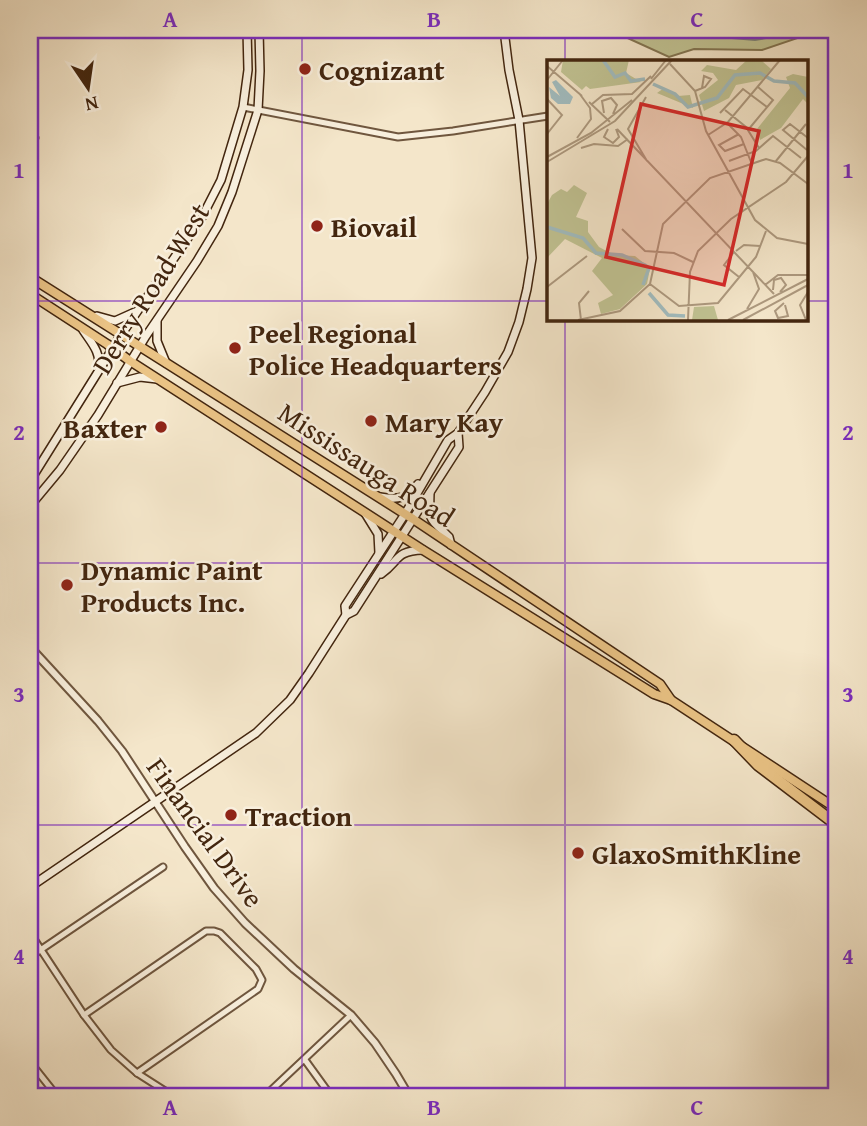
<svg xmlns="http://www.w3.org/2000/svg" width="867" height="1126" font-family="'Gentium Book Plus',serif">
<style>
.green{fill:#c1c393;stroke:#827451;stroke-width:2}
.lines{fill:none;stroke-linecap:round;stroke-linejoin:round}
.stream{stroke:#7b817a;stroke-width:2}
.minor-casing{stroke:#6f563e;stroke-width:9}
.tertiary-casing{stroke:#6f563e;stroke-width:10}
.secondary-casing{stroke:#43260f;stroke-width:10}
.primary-casing{stroke:#43260f;stroke-width:11}
.motorway-casing{stroke:#43260f;stroke-width:13}
.minor{stroke:#f8efdd;stroke-width:5}
.tertiary{stroke:#f8efdd;stroke-width:6}
.secondary{stroke:#f8efdd;stroke-width:7}
.primary{stroke:#eac385;stroke-width:8}
.motorway{stroke:#eac385;stroke-width:10}
.grid{fill:none;stroke:#7b2cbf;stroke-width:2;stroke-opacity:0.55}
.poi-dot{fill:#8f2418;stroke:#f8efdd;stroke-width:2.5}
.labels{text-anchor:middle;dominant-baseline:central;stroke-width:5;stroke-linejoin:round;paint-order:stroke}
.poi-label{font-size:28px;font-weight:bold;fill:#43260f;stroke:#f8efdd;text-anchor:start}
.street-label{font-size:28px;fill:#43260f;stroke:#f8efdd}
.inset-river{fill:none;stroke:#a1bdc1;stroke-width:3.5}
.inset-road{fill:none;stroke:#ad997f;stroke-width:2}
.view{fill:#d62828;fill-opacity:0.15;stroke:#d62828;stroke-width:3.5}
.inset-edge{fill:none;stroke:#43260f;stroke-width:3.5}
.neatline{fill:none;stroke:#7b2cbf;stroke-width:2.5}
.grid-label{font-size:23px;text-anchor:middle;font-weight:bold;fill:#7b2cbf}
</style>
<rect width="100%" height="100%" fill="#f4e6ca"/>
<filter id="stains"><feTurbulence type="fractalNoise" baseFrequency=".00286" numOctaves="4"/><feColorMatrix values="0 0 0 0 .2 0 0 0 0 .09 0 0 0 0 .02 0 0 0 .5 -.17"/></filter>
<radialGradient id="worn" r=".72"><stop offset=".6" stop-color="#630" stop-opacity="0"/><stop offset="1" stop-color="#630" stop-opacity=".3"/></radialGradient>
<!-- green -->
<polygon class="green" points="610,30 837,30 837,38 815,32 762,50 694,49 669,57"/>
<g class="lines">
<!-- stream -->
<polyline class="stream" points="658,30 663,32 755,40 777,36 795,38 813,32 816,30"/>
<!-- minor casing -->
<g class="minor-casing">
<g id="minor">
<polyline points="243,107 398,137 453,131 548,116"/>
<polyline points="30,135 35,138 30,148"/>
<polyline points="30,933 84,1015 111,1050 137,1073 173,1096"/>
<polyline points="30,957 163,867"/>
<polyline points="84,1015 206,931 214,931 220,933 256,969 262,980 258,989 137,1073"/>
<polyline points="305,1060 331,1096"/>
<polyline points="30,1062 57,1096"/>
<polyline points="265,1096 351,1015"/>
</g>
</g>
<!-- tertiary casing -->
<g class="tertiary-casing">
<polyline id="tertiary" points="30,647 98,721 122,751 185,847 214,888 245,923 294,969 351,1015 375,1043 396,1074 409,1096"/>
</g>
<!-- secondary casing -->
<g class="secondary-casing">
<g id="secondary">
<polyline points="97,316 115,321 135,312"/>
<polyline points="157,321 157,341 166,363"/>
<path d="M83 330C93 345 100 351 99 369"/>
<polyline points="117,383 140,377 157,379"/>
<polyline points="30,481 121,335 201,219 221,180 243,107 248,70 247,30"/>
<path d="M430 493C429 523 429 517 449 537L451 545"/>
<path d="M380 497C399 500 405 499 418 484"/>
<polyline points="30,506 60,470 98,415 146,336 197,261 218,226 232,192 258,110 260,71 259,30"/>
<polyline points="365,513 378,534 379,553"/>
<path d="M381 574C400 561 394 551 423 550"/>
<polyline points="346,615 345,606 405,514 448,440 458,433 485,392 508,352 519,322 527,289 532,258 519,120 509,70 504,30"/>
<polyline points="30,887 256,733 290,700 309,673 346,615 354,611 459,447 458,433"/>
</g>
</g>
<!-- primary casing -->
<g class="primary-casing">
<g id="primary">
<polyline points="30,277 413,519 660,684 671,700"/>
<polyline points="30,294 107,344 130,361 423,550 654,694 671,700 837,809"/>
</g>
</g>
<!-- motorway casing -->
<g class="motorway-casing">
<polyline id="motorway" points="734,740 758,765 837,825"/>
</g>
<!-- minor -->
<use href="#minor" class="minor"/>
<!-- tertiary -->
<use href="#tertiary" class="tertiary"/>
<!-- secondary -->
<use href="#secondary" class="secondary"/>
<!-- primary -->
<use href="#primary" class="primary"/>
<!-- motorway -->
<use href="#motorway" class="motorway"/>
</g>
<!-- grid -->
<path class="grid" d="M302 30V1096M565 30V61M30 301H548M806 301H837M565 318V1096M30 563H837M30 825H837"/>
<!-- markers -->
<g class="poi-dot">
<circle cx="305" cy="69" r="7"/>
<circle cx="317" cy="226" r="7"/>
<circle cx="235" cy="348" r="7"/>
<circle cx="371" cy="421" r="7"/>
<circle cx="161" cy="427" r="7"/>
<circle cx="67" cy="585" r="7"/>
<circle cx="231" cy="815" r="7"/>
<circle cx="578" cy="853" r="7"/>
</g>
<g class="labels">
<!-- poi labels -->
<g class="poi-label">
<text x="319" y="69">Cognizant</text>
<text x="331" y="226">Biovail</text>
<text x="249" y="332">Peel Regional<tspan x="249" dy="32">Police Headquarters</tspan></text>
<text x="385" y="421">Mary Kay</text>
<text x="147" y="427" text-anchor="end">Baxter</text>
<text x="81" y="569">Dynamic Paint<tspan x="81" dy="32">Products Inc.</tspan></text>
<text x="245" y="815">Traction</text>
<text x="592" y="853">GlaxoSmithKline</text>
</g>
<!-- street labels -->
<g class="street-label">
<text transform="translate(150 288) rotate(-58)">Derry Road West</text>
<text transform="translate(367 464) rotate(33)">Mississauga Road</text>
<text transform="translate(206 832) rotate(54)">Financial Drive</text>
</g>
</g>
<!-- overview -->
<g transform="translate(547 60)">
<rect width="261" height="261" fill="#f4e6ca"/>
<path d="M16 0H82L79 13 94 22 43 29 39 26 35 30 14 12ZM200 0H214L224 9 215 20 189 25 182 38 157 51 152 35 171 20 166 13 154 11 160 5 189 10ZM246 14 261 17V44L256 39 234 68 213 80 210 69 243 28 239 17ZM117 28 131 36 143 35 146 48 110 33ZM27 125 40 133 29 157 41 161V172L52 187 67 195 88 196 103 208 100 224 73 249 54 254 51 243 66 235 45 211 55 198 18 179 0 198V144L5 135 14 129 20 132ZM167 246 171 260H145L147 247Z" fill="#c1c393"/>
<path d="M9 20 26 37 23 44H11L4 38 2 27 13 36 5 22Z" fill="#a1bdc1"/>
<path class="inset-river" d="M56 0 68 17 78 13 84 21 98 19M106 24 128 34 141 47 170 38 188 15 213 13 227 21 248 23 261 37M0 167 36 178 49 193 75 195 98 205 102 208 96 225M102 233 121 255 138 256"/>
<path class="inset-road" d="M123 4 148 31 159 71 208 160 230 178 261 184M0 6 35 36M104 19 119 0M0 20 16 0M148 31 158 27 164 19 157 16 155 28M99 37 81 69 100 101M0 39 15 55 0 74M42 42 63 62M45 44 56 35 85 34 104 16M178 50 199 67 212 88M57 53 55 41 64 38 70 45 66 54M173 53 196 29 220 47M180 63 194 77 204 102M61 69 57 77 66 83 72 77 69 69M70 69 227 234M201 70 226 40 211 27M192 74 172 85 178 91 197 84M161 75 181 62 233 0M30 78 44 59 43 48 32 33M34 88 47 84 71 86 81 79M260 90 236 70 243 64 261 78M0 97 44 73 85 40M182 101 209 91 226 76 254 98M229 101 259 64M0 102 68 61 125 0M75 169 98 191 127 193 146 202M189 191 197 185 213 186M187 192 177 205 192 217M103 224 132 246 171 243 209 197 219 171M218 225 231 215H261M0 227 40 196M226 230 227 220 234 218 239 225 233 232M237 243 228 251 231 258 241 256 238 245M200 249 212 229 206 212M31 260 73 251 103 224 116 164 163 118 219 99 233 103 261 124M34 260 32 243 42 231M141 260 143 212 151 191 184 159 239 122 261 96M181 260 261 219M196 260 261 225M259 260 253 245 261 232"/>
<path class="view" d="M94 44 212 71 177 225 59 197Z"/>
<rect width="261" height="261" class="inset-edge"/>
</g>
<!-- margin -->
<rect width="867" height="1126" fill="none" stroke="#f4e6ca" stroke-width="77"/>
<!-- north arrow -->
<g transform="translate(88 88) rotate(167)" stroke="#f8efdd" stroke-width="5" paint-order="stroke">
<path d="M0-5L12 26L0 18L-12 26Z" fill="#43260f"/>
<text y="-10" font-size="19" font-weight="bold" text-anchor="middle" fill="#43260f">N</text>
</g>
<rect x="38" y="38" width="790" height="1050" class="neatline"/>
<g class="grid-label">
<text x="170" y="27">A</text>
<text x="434" y="27">B</text>
<text x="697" y="27">C</text>
<text x="19" y="178">1</text>
<text x="848" y="178">1</text>
<text x="19" y="440">2</text>
<text x="848" y="440">2</text>
<text x="19" y="702">3</text>
<text x="848" y="702">3</text>
<text x="19" y="964">4</text>
<text x="848" y="964">4</text>
<text x="170" y="1115">A</text>
<text x="434" y="1115">B</text>
<text x="697" y="1115">C</text>
</g>
<rect width="100%" height="100%" filter="url(#stains)"/>
<rect width="100%" height="100%" fill="url(#worn)"/>
</svg>
